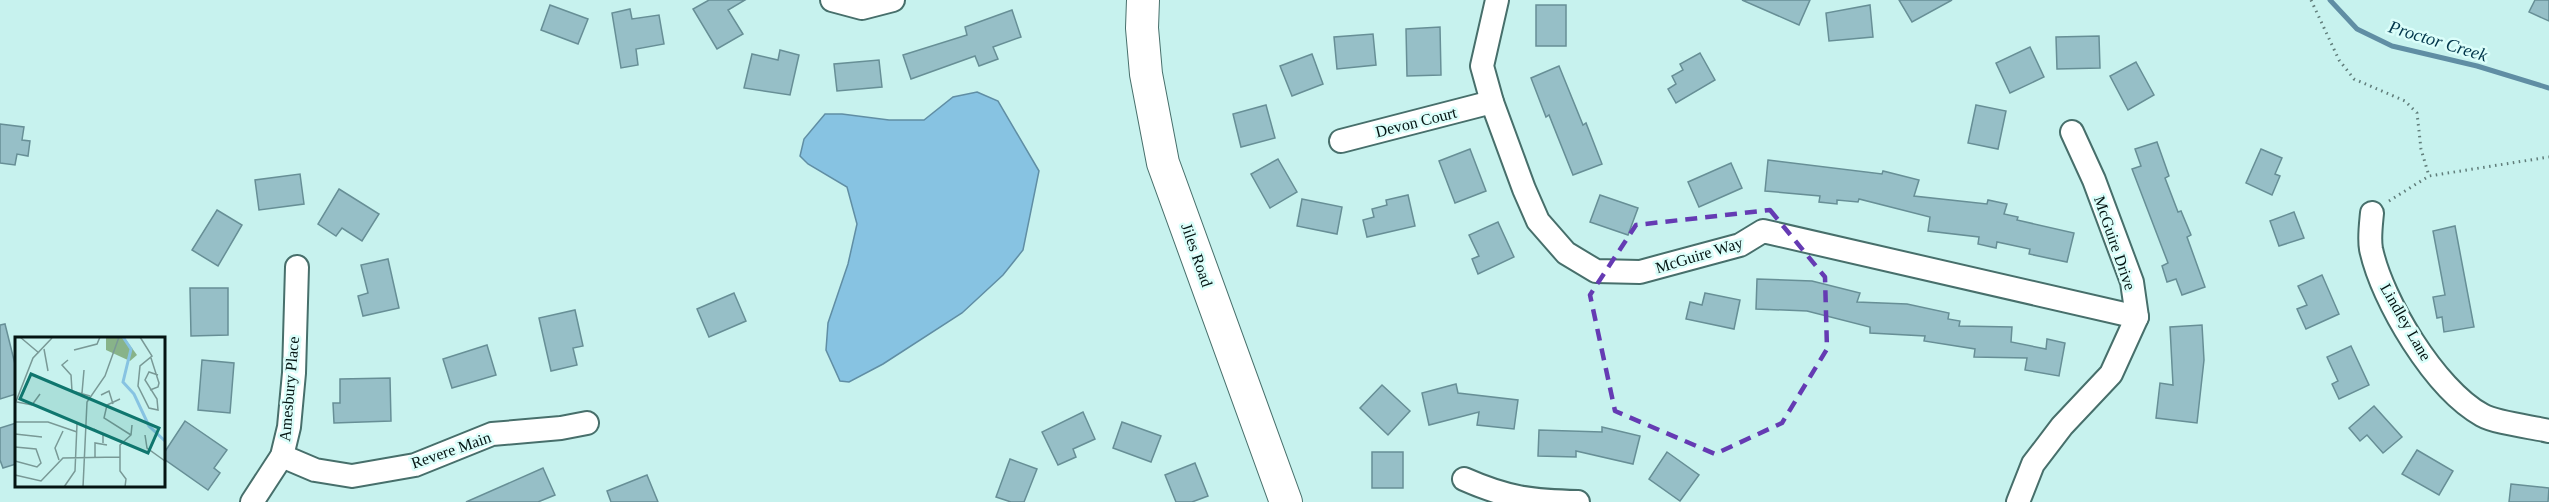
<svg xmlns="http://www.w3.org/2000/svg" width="2549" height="502" font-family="Georgia,serif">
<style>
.water{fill:#87c3e2;stroke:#608ea4;stroke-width:1.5}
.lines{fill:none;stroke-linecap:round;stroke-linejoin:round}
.stream{stroke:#608ea4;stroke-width:5}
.building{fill:#96bfc7;stroke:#678f96;stroke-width:1.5}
.street-casing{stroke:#476f6b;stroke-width:26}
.secondary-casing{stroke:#476f6b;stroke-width:34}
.path{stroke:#607d7a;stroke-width:3;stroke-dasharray:1.5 4.5;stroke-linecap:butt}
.street{stroke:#fff;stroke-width:22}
.secondary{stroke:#fff;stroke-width:32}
.marked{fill:none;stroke:#653bb3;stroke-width:4.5;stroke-dasharray:12 8;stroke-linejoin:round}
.labels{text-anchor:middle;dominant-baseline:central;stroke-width:5;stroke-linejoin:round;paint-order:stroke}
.street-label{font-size:16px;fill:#041412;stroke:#dbfefa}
.water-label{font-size:18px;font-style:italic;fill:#00354a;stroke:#dbfefa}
.inset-river{fill:none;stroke:#87c3e2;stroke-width:3}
.inset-road{fill:none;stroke:#799996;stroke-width:1.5}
.view{fill:#0f766e;fill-opacity:0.15;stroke:#0f766e;stroke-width:3}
.inset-edge{fill:none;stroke:#041412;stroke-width:3}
</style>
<rect width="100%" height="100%" fill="#c7f2ee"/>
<!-- water -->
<polygon class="water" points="977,92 998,101 1039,171 1023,250 1003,275 962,313 883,364 849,382 840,381 826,350 828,323 848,264 857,224 847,187 808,164 800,156 804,139 825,114 842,114 889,120 924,120 953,97"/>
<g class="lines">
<!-- stream -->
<polyline class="stream" points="2330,0 2357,29 2392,46 2477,66 2549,88"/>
</g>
<!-- building -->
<g class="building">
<polygon points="709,0 745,0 728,10 743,34 717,49 693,9"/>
<polygon points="1742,0 1810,0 1799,25"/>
<polygon points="1899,0 1952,0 1912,22"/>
<polygon points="2535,0 2549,0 2549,21 2529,12"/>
<polygon points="550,5 588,19 578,44 541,30"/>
<rect x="1536" y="5" width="30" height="41"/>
<polygon points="1870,5 1873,37 1829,41 1826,13"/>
<polygon points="630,9 632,19 659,15 664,44 636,49 638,65 621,68 612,13"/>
<polygon points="1012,10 1021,37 993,47 998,59 979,66 975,56 911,79 903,55 967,35 965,27"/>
<polygon points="1440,27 1441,75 1407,76 1406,29"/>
<polygon points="1373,34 1376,65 1337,69 1334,37"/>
<polygon points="2099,36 2100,68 2057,69 2056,37"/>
<polygon points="2030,47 2044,77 2010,93 1996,63"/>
<polygon points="780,50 799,55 790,95 744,88 752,54 778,60"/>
<polygon points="1700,53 1715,80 1676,103 1668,89 1676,84 1672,76 1683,70 1680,64"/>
<polygon points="1312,54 1323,84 1292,96 1280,66"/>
<polygon points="879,60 882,87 837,91 834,64"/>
<polygon points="2136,62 2154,95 2128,110 2110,76"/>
<polygon points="1559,66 1583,125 1586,123 1602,164 1573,175 1549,115 1546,117 1531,78"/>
<polygon points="1266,105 1275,138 1241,147 1233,114"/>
<polygon points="1976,105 2006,111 1998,149 1968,143"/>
<polygon points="0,124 24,127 22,140 30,141 28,156 17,154 15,165 0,163"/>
<polygon points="2157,142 2169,176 2165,178 2178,212 2181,211 2191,235 2187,237 2205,287 2182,295 2176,279 2167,282 2162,266 2168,263 2132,169 2141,166 2135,149"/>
<polygon points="1470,149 1486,191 1455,203 1439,161"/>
<polygon points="2261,149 2282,158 2275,174 2280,176 2272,195 2246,183"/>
<polygon points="1278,159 1297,192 1270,208 1251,174"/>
<polygon points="1768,160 1882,174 1883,171 1919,180 1914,196 1987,204 1988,200 2007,204 2004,214 2018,217 2017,220 2074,233 2067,262 2029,254 2030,249 1997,242 1996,248 1978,244 1979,237 1928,231 1930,217 1859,199 1858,202 1837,200 1837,204 1819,202 1820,196 1765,191"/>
<polygon points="1731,163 1742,188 1699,207 1688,182"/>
<polygon points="300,174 304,204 259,210 255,180"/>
<polygon points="339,189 379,214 362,241 342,228 336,236 318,224"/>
<polygon points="1408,195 1415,226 1367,237 1363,220 1374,217 1372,209 1387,205 1386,200"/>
<polygon points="1600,195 1638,208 1628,235 1590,222"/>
<polygon points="1302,199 1342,207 1337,234 1297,226"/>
<polygon points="217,210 242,225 218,266 192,250"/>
<polygon points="2294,212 2304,238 2279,246 2270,221"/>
<polygon points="1498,222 1514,257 1478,274 1472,259 1479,256 1469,235"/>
<polygon points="2455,226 2474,327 2444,332 2442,317 2437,318 2433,297 2445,295 2433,231"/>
<polygon points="388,259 399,308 363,316 358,296 368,293 361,265"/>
<polygon points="2322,275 2339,314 2306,329 2297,309 2307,305 2298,286"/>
<polygon points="1757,279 1812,281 1860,293 1857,302 1907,304 1949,313 1948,319 1960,321 1959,326 2012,327 2011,342 2046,349 2047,339 2065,343 2059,376 2025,370 2027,358 1974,357 1975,349 1924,341 1925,336 1870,333 1870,327 1807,311 1756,309"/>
<polygon points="190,288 228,288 228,335 191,336"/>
<polygon points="734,293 746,321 709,337 697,309"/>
<polygon points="1705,293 1740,300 1734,329 1686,319 1690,302 1702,305"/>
<polygon points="575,310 583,346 573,348 577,365 551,371 539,318"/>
<polygon points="5,324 16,368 16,394 0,399 0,325"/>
<polygon points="2202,325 2204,360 2197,423 2156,418 2160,383 2173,385 2170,327"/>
<polygon points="487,345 496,375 452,388 443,359"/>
<polygon points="2351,346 2369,385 2339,399 2332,384 2338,381 2327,357"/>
<polygon points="202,360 234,363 230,413 198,410"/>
<polygon points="390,378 391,421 334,423 333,403 340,403 340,379"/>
<polygon points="1456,384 1458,393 1518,400 1514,429 1477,425 1479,412 1429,425 1422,393"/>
<polygon points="1382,385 1410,411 1388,435 1360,408"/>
<polygon points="2374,406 2402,437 2383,453 2367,435 2360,441 2349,428"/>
<polygon points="1083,412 1095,439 1073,449 1076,457 1058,465 1042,432"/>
<polygon points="185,421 227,450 214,468 220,473 208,490 164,459 164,453"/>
<polygon points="1122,422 1161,436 1151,462 1113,448"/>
<polygon points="16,423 16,464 3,468 0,460 0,428"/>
<polygon points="1602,427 1640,436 1633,464 1576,451 1576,457 1538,456 1539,430 1602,432"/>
<polygon points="2417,450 2453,471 2439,495 2402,474"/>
<rect x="1372" y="452" width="31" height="36"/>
<polygon points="1667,452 1699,475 1680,501 1649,479"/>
<polygon points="1010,459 1037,469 1024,502 1011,502 996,497"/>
<polygon points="1195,463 1208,496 1192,502 1176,502 1165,475"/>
<polygon points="543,468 555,495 538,502 466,502"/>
<polygon points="647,475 658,502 611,502 607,491"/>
<polygon points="2511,484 2549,488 2548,502 2509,502"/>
</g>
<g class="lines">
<!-- street casing -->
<g class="street-casing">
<g id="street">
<polyline points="832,0 862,8 893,0"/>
<polyline points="1497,0 1482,66 1492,102 1524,189 1538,221 1566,253 1596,271 1640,272 1740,245 1763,231 2137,317"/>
<polyline points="1341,141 1492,102"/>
<path d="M2372 213C2371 224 2369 238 2371 249 2382 301 2435 389 2482 415 2496 423 2532 427 2549 431"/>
<polyline points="282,456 315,470 352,476 415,465 492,434 561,428 587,423"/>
<path d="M1464 479C1507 498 1531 501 1578 502"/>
<polyline points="252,502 282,456 289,427 294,373 297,267"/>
<polyline points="2018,502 2033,464 2062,426 2111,374 2137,317 2132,282 2094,180 2072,132"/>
</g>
</g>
<!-- secondary casing -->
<g class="secondary-casing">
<polyline id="secondary" points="1143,0 1142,28 1146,74 1163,163 1286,502"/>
</g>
<!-- path -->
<g class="path">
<polyline points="2311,0 2339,60 2354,79 2405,101 2417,113 2421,149 2429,176"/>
<polyline points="2389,201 2429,176 2549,157"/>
</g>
<!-- street -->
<use href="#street" class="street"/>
<!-- secondary -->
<use href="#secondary" class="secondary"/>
</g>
<!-- marked area -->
<path class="marked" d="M1770 210 1825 277 1827 349 1782 423 1715 454 1615 411 1590 295 1636 225Z"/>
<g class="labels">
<!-- street labels -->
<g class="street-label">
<text transform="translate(1416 122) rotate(-14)">Devon Court</text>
<text transform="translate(2115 243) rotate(71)">McGuire Drive</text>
<text transform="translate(1197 255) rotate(71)">Jiles Road</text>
<text transform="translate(1699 255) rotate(-17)">McGuire Way</text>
<text transform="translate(2406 322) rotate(60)">Lindley Lane</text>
<text transform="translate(289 389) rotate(-85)">Amesbury Place</text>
<text transform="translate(451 450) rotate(-19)">Revere Main</text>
</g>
<!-- water labels -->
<g class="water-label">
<text transform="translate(2438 41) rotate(17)">Proctor Creek</text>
</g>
</g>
<!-- overview -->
<g transform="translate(15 337)">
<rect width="150" height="150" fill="#c7f2ee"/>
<path d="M91 0H109L122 18 115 24 91 13Z" fill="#88b389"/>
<path class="inset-river" d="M108 0 116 12 108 45 119 57 134 89 150 104"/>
<path class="inset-road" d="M5 0 24 16M125 0 137 19 125 29 123 49 134 71 143 73 142 62 130 43 134 35 143 38M29 12 33 34M59 13 82 7 85 0M53 23 47 28 56 38 57 54 75 59M135 53 143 50 144 46 136 21M67 56 69 33M86 58 94 54 98 67M105 62 92 68 89 81 116 98M2 65 17 68 25 57M0 67 18 21 37 1M0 85H33L62 95M79 92 88 98V106M0 97 27 100M130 98 132 111 150 124M0 110 21 112 26 126 22 130 0 124M80 120V106L92 108M44 123 40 111 48 94M0 138 26 144 48 121 105 120M49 150 60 134 62 87M68 150 72 65 90 39 104 0M110 150 111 142 105 134V108L116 98 117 88"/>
<path class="view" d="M16 37 144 91 133 116 5 62Z"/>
<rect width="150" height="150" class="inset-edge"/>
</g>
</svg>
